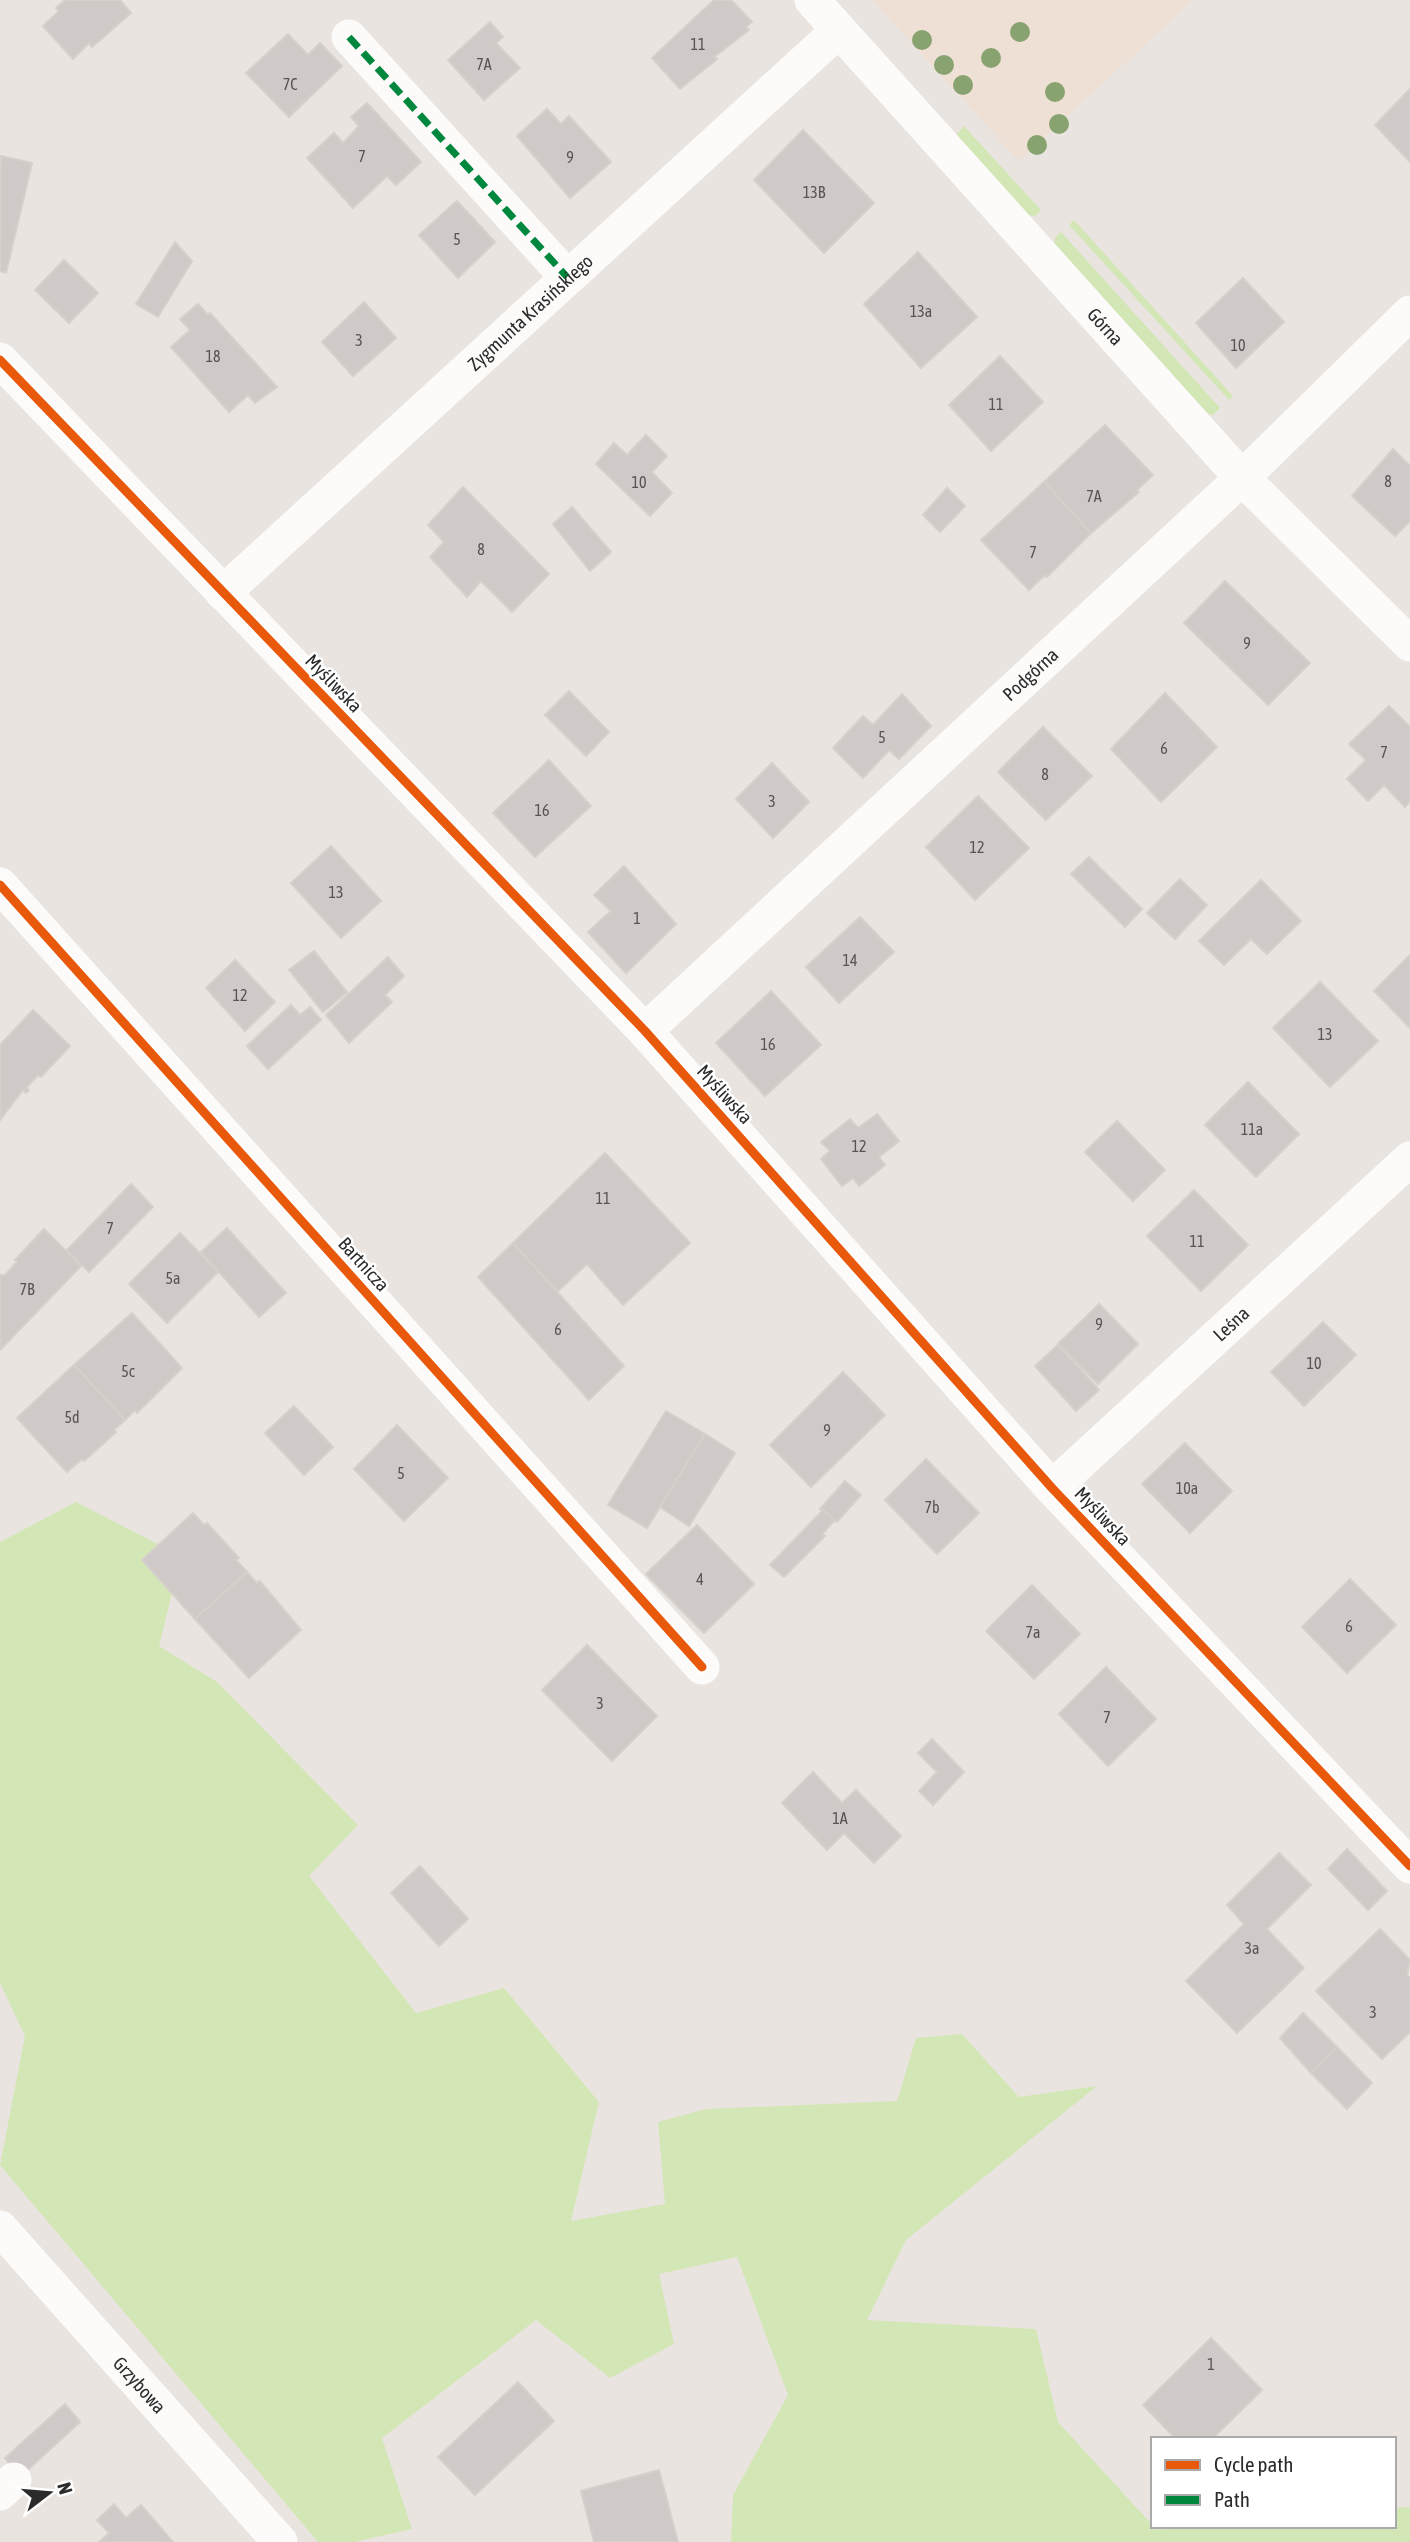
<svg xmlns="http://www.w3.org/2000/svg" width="1410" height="2542" font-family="'Asap Condensed',sans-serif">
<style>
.education{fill:#eee0d4}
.green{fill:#d3e7b6}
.building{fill:#cfcac7;stroke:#d5d0cc;stroke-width:2}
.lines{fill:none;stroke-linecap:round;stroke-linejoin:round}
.minor{stroke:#fcfbfa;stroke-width:35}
.quiet{stroke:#00873e;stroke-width:7;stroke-dasharray:14 7;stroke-linecap:butt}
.cycleway-casing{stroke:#fff;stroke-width:13}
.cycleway{stroke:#e8590c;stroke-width:9}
.tree{fill:#88a370}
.labels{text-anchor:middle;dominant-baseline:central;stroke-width:5;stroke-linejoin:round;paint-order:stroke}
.number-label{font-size:16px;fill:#565454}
.street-label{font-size:19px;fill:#2b2b2b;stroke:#fff}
</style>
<rect width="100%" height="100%" fill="#eae4e0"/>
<!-- education -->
<polygon class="education" points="872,0 1193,0 1019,161"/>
<!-- green -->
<g class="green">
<polygon points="964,126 1041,210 1035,216 1027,215 955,136"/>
<polygon points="1074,220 1233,396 1229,400 1069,225"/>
<polygon points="1061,232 1220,408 1213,415 1208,414 1054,244 1055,238"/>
<polygon points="76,1502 181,1556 159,1646 217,1682 358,1825 309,1876 416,2013 504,1988 599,2102 571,2221 665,2204 658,2122 706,2109 897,2101 916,2038 962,2034 1019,2097 1097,2086 906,2240 867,2320 1036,2329 1058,2422 1157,2530 1181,2526 1394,2526 1394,2508 1410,2507 1410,2542 731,2542 733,2495 788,2395 737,2257 659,2274 674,2344 610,2378 536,2320 382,2438 412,2529 354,2542 318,2542 0,2165 25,2036 0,1983 0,1542"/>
</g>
<!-- building -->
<g class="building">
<polygon points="65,0 120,0 131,13 92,47 89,43 73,59 43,26 59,11 56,8"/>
<polygon points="714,0 731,0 752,22 746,27 749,30 714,57 717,59 680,89 652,58"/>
<polygon points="490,22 503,37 496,43 520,68 484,100 448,60"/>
<polygon points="288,34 308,55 320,43 342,66 289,117 246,73"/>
<polygon points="1410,89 1410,162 1375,125"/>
<polygon points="367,103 421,162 396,185 387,176 353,208 307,158 334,133 343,143 359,126 351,117"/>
<polygon points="547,109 561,124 569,116 611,162 570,198 517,136"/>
<polygon points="803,130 874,203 824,253 754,180"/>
<polygon points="1,156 32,163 6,273 0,271"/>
<polygon points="457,201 495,242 458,278 419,235"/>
<polygon points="175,242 192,261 158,317 136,304"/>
<polygon points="918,252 977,317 921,368 864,304"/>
<polygon points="64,260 98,293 69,323 35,290"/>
<polygon points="1243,278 1284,322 1236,368 1196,323"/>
<polygon points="364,302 396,338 353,376 322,342"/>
<polygon points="198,304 208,315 210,313 277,387 255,403 248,395 229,412 171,347 190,330 180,319"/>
<polygon points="1000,356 1043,402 991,451 949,405"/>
<polygon points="1105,425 1153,475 1137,490 1139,492 1091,533 1044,482"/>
<polygon points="646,435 667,456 652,472 672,493 650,516 596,464 614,443 627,455"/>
<polygon points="1393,449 1410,466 1410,521 1395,536 1352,496"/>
<polygon points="1044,482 1091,533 1047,577 1045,575 1029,590 981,540"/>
<polygon points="463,487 549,574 512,612 481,581 467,597 430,557 444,542 428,525"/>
<polygon points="947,488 965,506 940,532 923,515"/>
<polygon points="572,507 611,552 590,571 553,524"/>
<polygon points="1225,581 1310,663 1268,705 1184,623"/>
<polygon points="569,691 609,732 586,756 545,715"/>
<polygon points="1165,693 1217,747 1161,802 1111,749"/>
<polygon points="902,694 931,726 899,759 889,750 863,778 833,748 863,716 873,725"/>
<polygon points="1389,706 1410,727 1410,801 1405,807 1384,785 1368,801 1347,779 1366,760 1349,744"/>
<polygon points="1043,727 1092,776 1046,820 998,772"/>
<polygon points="549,760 591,806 535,857 493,813"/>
<polygon points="772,763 809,802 773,838 736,799"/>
<polygon points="978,796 1029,848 975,900 926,847"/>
<polygon points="331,846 381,901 341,938 291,883"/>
<polygon points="1089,857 1142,909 1125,927 1071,874"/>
<polygon points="624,866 676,924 626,973 588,932 611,911 594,895"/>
<polygon points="1180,879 1207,905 1175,939 1147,913"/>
<polygon points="1261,880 1301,921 1267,954 1251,939 1224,965 1199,941"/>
<polygon points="860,917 894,952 839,1003 806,967"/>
<polygon points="314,951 347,992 323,1012 289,970"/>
<polygon points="1410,955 1410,1028 1374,991"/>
<polygon points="388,957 404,976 385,995 392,1002 349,1043 326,1015"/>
<polygon points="235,960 275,1002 245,1031 206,988"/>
<polygon points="1320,982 1378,1041 1330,1087 1273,1028"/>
<polygon points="771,991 821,1045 765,1096 716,1043"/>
<polygon points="291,1005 300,1015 310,1007 321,1020 268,1069 247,1046"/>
<polygon points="33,1010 70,1046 41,1077 38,1075 26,1088 29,1090 26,1093 23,1090 0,1120 0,1045"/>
<polygon points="1248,1082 1299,1134 1256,1177 1205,1125"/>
<polygon points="877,1114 899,1141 879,1157 885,1165 859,1186 853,1178 842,1186 821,1159 830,1151 821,1142 850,1119 858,1128"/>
<polygon points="1117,1121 1165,1170 1133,1201 1085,1152"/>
<polygon points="605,1153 690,1243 623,1305 587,1264 557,1292 513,1243"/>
<polygon points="131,1184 153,1207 89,1272 67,1250"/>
<polygon points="1194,1190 1248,1245 1201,1291 1147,1236"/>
<polygon points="227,1228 286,1293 259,1317 201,1252"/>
<polygon points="44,1229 81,1266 0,1350 0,1275 5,1275 17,1262 15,1260"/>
<polygon points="180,1233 218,1272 167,1323 129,1284"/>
<polygon points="513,1243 624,1366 589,1400 478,1277"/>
<polygon points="1099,1304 1138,1344 1098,1384 1058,1344"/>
<polygon points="132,1313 182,1368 137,1413 135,1410 125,1420 74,1365"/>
<polygon points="1323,1322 1356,1355 1304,1406 1271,1372"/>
<polygon points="1058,1345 1099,1390 1076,1411 1035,1366"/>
<polygon points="74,1365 125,1420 114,1430 116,1432 84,1461 82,1459 67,1472 17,1418"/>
<polygon points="843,1372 885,1415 811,1487 770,1445"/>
<polygon points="294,1406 333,1447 304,1475 265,1433"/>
<polygon points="666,1411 705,1434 647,1528 608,1505"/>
<polygon points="397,1425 448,1478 404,1521 354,1469"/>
<polygon points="705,1434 735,1453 689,1526 660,1507"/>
<polygon points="1185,1443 1232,1491 1190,1533 1142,1484"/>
<polygon points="926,1459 979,1513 937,1554 885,1500"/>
<polygon points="845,1481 861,1495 837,1522 820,1509"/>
<polygon points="823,1510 835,1520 822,1534 825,1536 784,1577 770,1565"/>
<polygon points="193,1513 204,1525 207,1523 239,1558 236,1560 247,1572 195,1619 142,1560"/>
<polygon points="697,1525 754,1584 704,1633 646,1574"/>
<polygon points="247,1572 257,1583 260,1581 301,1630 249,1678 195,1619"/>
<polygon points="1350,1579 1396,1625 1347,1673 1302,1627"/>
<polygon points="1032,1585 1080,1634 1034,1679 986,1631"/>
<polygon points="587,1645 657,1716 612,1761 542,1690"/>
<polygon points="1106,1667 1156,1719 1108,1766 1059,1714"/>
<polygon points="932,1739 964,1772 933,1805 919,1791 937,1772 918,1753"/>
<polygon points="813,1772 842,1803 856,1790 901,1836 874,1863 844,1833 827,1850 782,1803"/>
<polygon points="1347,1849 1387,1891 1368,1910 1328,1869"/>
<polygon points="1279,1853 1311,1885 1267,1929 1304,1968 1237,2033 1186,1981 1244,1924 1227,1905"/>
<polygon points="420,1866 468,1919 439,1946 391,1893"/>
<polygon points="1380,1929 1410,1960 1407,1975 1410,1978 1410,2032 1382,2059 1316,1991"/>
<polygon points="1303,2013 1337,2047 1311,2073 1280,2038"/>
<polygon points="1337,2047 1372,2083 1347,2109 1311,2073"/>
<polygon points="1211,2338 1262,2390 1212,2439 1176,2439 1143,2405"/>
<polygon points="518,2382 554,2421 475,2495 438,2457"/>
<polygon points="65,2404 80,2422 20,2477 5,2458"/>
<polygon points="659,2470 678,2542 594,2542 581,2491"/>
<polygon points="114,2504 126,2518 141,2505 173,2542 99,2542 109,2533 97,2520"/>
</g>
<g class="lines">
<!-- minor -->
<g class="minor">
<path id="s1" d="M812 0 1242 478 1410 644"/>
<polyline points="349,37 567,277"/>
<polyline points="0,360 645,1031 1052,1488 1410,1866"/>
<path id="s2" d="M223 593 839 30"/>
<polyline points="0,885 702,1667"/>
<path id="s3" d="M645 1031 1242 478 1410 313"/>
<path id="s4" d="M1052 1488 1410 1159"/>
<path id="s5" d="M0 2228 280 2542"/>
<polyline points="0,2493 14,2480"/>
</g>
<!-- quiet -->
<polyline class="quiet" points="349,37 567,277"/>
<!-- cycleway casing -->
<g class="cycleway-casing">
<g id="cycleway">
<polyline points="0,360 645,1031 1052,1488 1410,1866"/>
<polyline points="0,885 702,1667"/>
</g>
</g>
<!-- cycleway -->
<use href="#cycleway" class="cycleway"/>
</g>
<!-- trees -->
<g class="tree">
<circle cx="1020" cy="32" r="10"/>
<circle cx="922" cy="40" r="10"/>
<circle cx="991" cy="58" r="10"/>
<circle cx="944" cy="65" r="10"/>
<circle cx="963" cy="85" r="10"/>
<circle cx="1055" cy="92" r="10"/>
<circle cx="1059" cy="124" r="10"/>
<circle cx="1037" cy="145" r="10"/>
</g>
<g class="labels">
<!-- number labels -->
<g class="number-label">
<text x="698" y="44">11</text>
<text x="484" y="64">7A</text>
<text x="290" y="84">7C</text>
<text x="362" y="156">7</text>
<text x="570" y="157">9</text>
<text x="814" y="192">13B</text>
<text x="457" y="239">5</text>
<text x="921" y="311">13a</text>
<text x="359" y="340">3</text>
<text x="1238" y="345">10</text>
<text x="213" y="356">18</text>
<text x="996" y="404">11</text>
<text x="1388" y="481">8</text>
<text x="639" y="482">10</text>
<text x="1094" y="496">7A</text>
<text x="481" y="549">8</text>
<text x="1033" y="552">7</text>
<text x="1247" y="643">9</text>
<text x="882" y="737">5</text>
<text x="1164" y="748">6</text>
<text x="1384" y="752">7</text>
<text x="1045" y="774">8</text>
<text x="772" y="801">3</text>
<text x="542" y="810">16</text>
<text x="977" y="847">12</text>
<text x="336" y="892">13</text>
<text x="637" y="918">1</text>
<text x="850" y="960">14</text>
<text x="240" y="995">12</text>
<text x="1325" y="1034">13</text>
<text x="768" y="1044">16</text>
<text x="1252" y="1129">11a</text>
<text x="859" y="1146">12</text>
<text x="603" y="1198">11</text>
<text x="110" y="1228">7</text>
<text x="1197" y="1241">11</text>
<text x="173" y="1278">5a</text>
<text x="27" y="1289">7B</text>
<text x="1099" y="1324">9</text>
<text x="558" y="1329">6</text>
<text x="1314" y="1363">10</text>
<text x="128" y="1371">5c</text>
<text x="72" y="1417">5d</text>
<text x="827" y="1430">9</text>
<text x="401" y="1473">5</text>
<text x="1187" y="1488">10a</text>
<text x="932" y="1507">7b</text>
<text x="700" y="1579">4</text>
<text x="1349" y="1626">6</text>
<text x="1033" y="1632">7a</text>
<text x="600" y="1703">3</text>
<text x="1107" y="1717">7</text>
<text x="840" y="1818">1A</text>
<text x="1252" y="1948">3a</text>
<text x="1373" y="2012">3</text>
<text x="1211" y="2364">1</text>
</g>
<!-- street labels -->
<g class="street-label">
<text stroke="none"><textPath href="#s2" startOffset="416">Zygmunta Krasińskiego</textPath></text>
<text stroke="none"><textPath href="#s1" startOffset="439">Górna</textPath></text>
<text stroke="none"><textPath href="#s3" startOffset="525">Podgórna</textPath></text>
<text transform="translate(334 683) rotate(46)">Myśliwska</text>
<text transform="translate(725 1094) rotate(48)">Myśliwska</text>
<text transform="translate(364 1264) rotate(48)">Bartnicza</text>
<text stroke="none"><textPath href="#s4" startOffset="243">Leśna</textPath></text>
<text transform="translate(1103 1516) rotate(47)">Myśliwska</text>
<text stroke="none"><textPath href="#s5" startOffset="210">Grzybowa</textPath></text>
</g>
</g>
<!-- legend -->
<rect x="1151" y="2437" width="245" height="91" fill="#ffffff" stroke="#aaaaaa" stroke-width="2"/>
<rect x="1165" y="2460" width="35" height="10" fill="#e8590c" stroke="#aaaaaa" stroke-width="2"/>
<text x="1214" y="2472" font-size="21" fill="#2b2b2b">Cycle path</text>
<rect x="1165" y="2495" width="35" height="10" fill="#00873e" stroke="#aaaaaa" stroke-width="2"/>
<text x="1214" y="2507" font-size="21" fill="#2b2b2b">Path</text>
<!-- north arrow -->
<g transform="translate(49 2493) rotate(74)" stroke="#ffffff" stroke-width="5" paint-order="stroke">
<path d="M0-5L12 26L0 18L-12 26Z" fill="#2b2b2b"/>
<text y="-10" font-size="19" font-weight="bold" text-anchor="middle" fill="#2b2b2b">N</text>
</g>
</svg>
